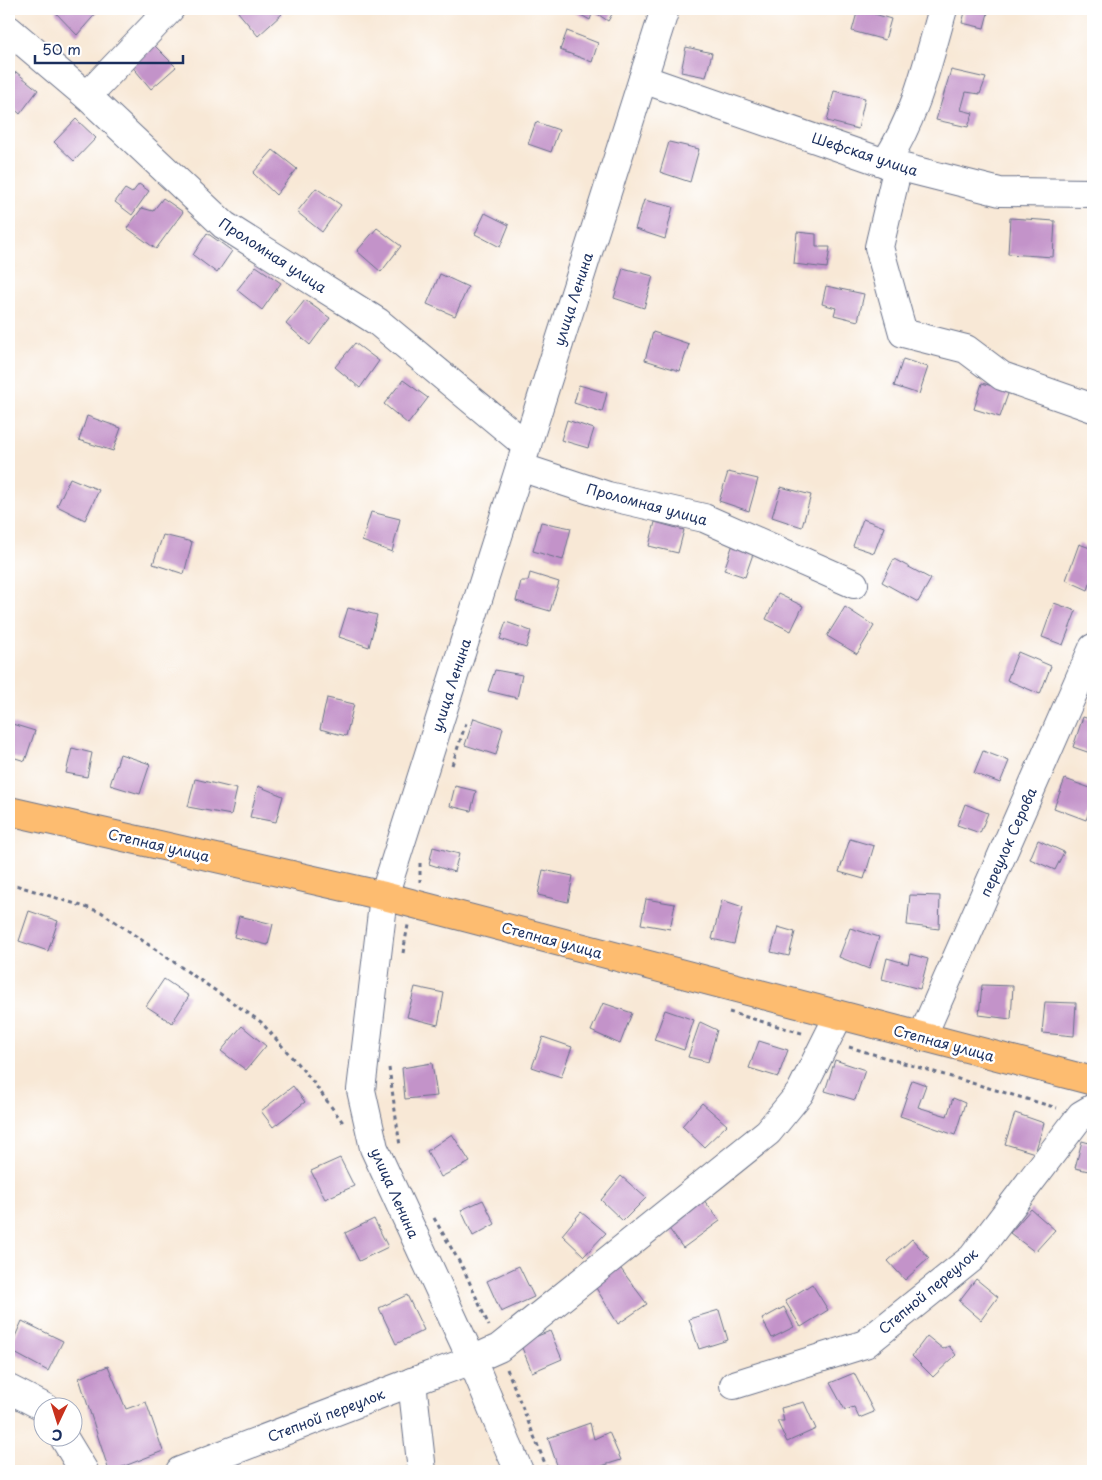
<svg xmlns="http://www.w3.org/2000/svg" width="1102" height="1480" font-family="'Playpen Sans',sans-serif">
<style>
.building{fill:#c393c9}
.lines{fill:none;stroke-linecap:round;stroke-linejoin:round}
.minor-casing{stroke:#687088;stroke-width:30}
.major-casing{stroke:#687088;stroke-width:30}
.path{stroke:#687088;stroke-width:3;stroke-dasharray:4 4;stroke-linecap:butt}
.minor{stroke:#fff;stroke-width:28}
.major{stroke:#fdbc70;stroke-width:28}
.labels{text-anchor:middle;dominant-baseline:central;stroke-width:5;stroke-linejoin:round;paint-order:stroke}
.street-label{font-size:14px;fill:#1b2f5e;stroke:#fff}
</style>
<rect width="100%" height="100%" fill="#fff"/>
<filter id="ink" filterUnits="userSpaceOnUse"><feTurbulence type="fractalNoise" baseFrequency=".02" numOctaves="2"/><feDisplacementMap in="SourceGraphic" scale="10" xChannelSelector="R" yChannelSelector="G"/><feConvolveMatrix kernelMatrix="1 2 1 2 8 2 1 2 1" color-interpolation-filters="sRGB"/></filter>
<filter id="wash" filterUnits="userSpaceOnUse"><feTurbulence type="fractalNoise" baseFrequency=".0096" numOctaves="4" result="noise"/><feDisplacementMap in="SourceGraphic" scale="20" xChannelSelector="R" yChannelSelector="G"/><feGaussianBlur stdDeviation="1.12" result="paint"/><feColorMatrix in="noise" values="0 0 0 0 0 0 0 0 0 0 0 0 0 0 0 0 0 1.4 0 .05"/><feComposite in="paint" operator="in"/></filter>
<g filter="url(#wash)">
<rect width="100%" height="100%" fill="#f8e8d6"/>
<g id="blocks">
<!-- building -->
<g class="building">
<polygon points="58,9 98,9 99,10 77,35 55,12"/>
<polygon points="242,9 277,9 282,14 258,36 238,12"/>
<polygon points="570,9 615,9 608,21 593,11 590,20"/>
<polygon points="858,9 891,19 885,40 852,31"/>
<polygon points="966,9 989,9 984,28 962,23"/>
<polygon points="1087,9 1093,9 1093,30 1092,31"/>
<polygon points="567,31 598,43 592,62 560,50"/>
<polygon points="154,45 176,67 151,89 131,65"/>
<polygon points="686,47 712,53 706,77 681,72"/>
<polygon points="951,70 986,78 980,94 966,92 961,110 973,113 968,127 936,120"/>
<polygon points="16,72 38,90 20,114 9,104 9,81"/>
<polygon points="834,91 865,98 858,129 827,121"/>
<polygon points="76,119 96,138 74,161 54,142"/>
<polygon points="536,122 559,130 551,152 528,144"/>
<polygon points="669,142 699,149 690,182 660,172"/>
<polygon points="273,150 297,169 276,195 253,173"/>
<polygon points="139,184 149,191 132,215 115,202 125,189 132,193"/>
<polygon points="316,188 341,205 322,232 297,212"/>
<polygon points="163,198 183,212 156,249 127,228 142,208 153,211"/>
<polygon points="644,200 673,207 665,239 635,229"/>
<polygon points="485,213 509,225 500,247 475,234"/>
<polygon points="1010,218 1055,221 1053,257 1008,254"/>
<polygon points="377,228 401,246 381,272 357,251"/>
<polygon points="797,232 816,234 816,247 830,247 827,268 794,264"/>
<polygon points="207,233 232,251 217,273 193,255"/>
<polygon points="256,266 281,283 262,310 237,290"/>
<polygon points="623,268 653,276 644,308 614,298"/>
<polygon points="440,274 468,287 455,316 427,304"/>
<polygon points="826,286 864,294 858,321 834,315 836,308 822,304"/>
<polygon points="305,300 330,318 310,345 286,324"/>
<polygon points="653,332 689,344 680,371 645,360"/>
<polygon points="355,343 379,361 360,388 335,367"/>
<polygon points="903,359 928,367 919,394 894,386"/>
<polygon points="403,380 428,398 408,424 384,404"/>
<polygon points="982,383 1009,391 1000,417 974,409"/>
<polygon points="579,385 607,393 602,412 574,403"/>
<polygon points="87,416 121,428 113,451 79,440"/>
<polygon points="567,420 594,429 588,448 561,440"/>
<polygon points="728,472 758,479 749,511 719,501"/>
<polygon points="70,478 99,490 85,520 57,506"/>
<polygon points="781,487 811,495 802,527 772,517"/>
<polygon points="371,512 400,519 392,552 362,541"/>
<polygon points="863,519 884,527 874,553 853,546"/>
<polygon points="541,522 571,528 563,560 533,551"/>
<polygon points="655,522 684,530 678,553 649,546"/>
<polygon points="163,535 192,542 184,574 153,564"/>
<polygon points="733,544 753,554 745,577 724,570"/>
<polygon points="1079,544 1093,549 1093,575 1088,590 1066,580"/>
<polygon points="894,559 931,579 918,602 882,582"/>
<polygon points="530,573 559,582 550,611 516,601 521,581 528,581"/>
<polygon points="778,594 803,606 791,631 766,619"/>
<polygon points="1054,603 1076,611 1063,645 1042,637"/>
<polygon points="845,607 874,626 857,654 827,636"/>
<polygon points="348,608 377,615 369,647 339,637"/>
<polygon points="506,622 531,631 526,648 500,639"/>
<polygon points="1018,652 1051,666 1040,694 1007,680"/>
<polygon points="495,670 522,675 517,698 488,691"/>
<polygon points="327,698 354,704 346,736 320,729"/>
<polygon points="1083,717 1093,720 1093,754 1073,747"/>
<polygon points="474,718 503,728 496,755 465,745"/>
<polygon points="9,723 35,731 25,761 9,756"/>
<polygon points="72,748 92,753 87,777 66,773"/>
<polygon points="983,751 1009,761 1000,783 974,773"/>
<polygon points="120,754 150,764 140,794 110,785"/>
<polygon points="195,779 237,789 231,815 188,807"/>
<polygon points="1065,779 1093,789 1093,800 1086,820 1054,808"/>
<polygon points="258,786 283,796 276,822 250,817"/>
<polygon points="455,786 476,791 471,811 450,806"/>
<polygon points="965,804 988,813 980,833 957,825"/>
<polygon points="850,839 874,846 864,879 839,872"/>
<polygon points="1038,840 1064,852 1055,870 1030,859"/>
<polygon points="433,847 459,854 454,872 429,864"/>
<polygon points="543,870 573,876 568,902 538,895"/>
<polygon points="910,895 940,896 939,929 907,925"/>
<polygon points="646,899 675,904 670,929 641,924"/>
<polygon points="722,900 743,907 734,944 712,939"/>
<polygon points="29,911 58,921 48,951 19,941"/>
<polygon points="239,916 273,924 268,945 234,937"/>
<polygon points="778,927 795,932 789,956 771,952"/>
<polygon points="850,928 879,937 869,969 839,957"/>
<polygon points="910,954 928,959 920,989 882,979 887,958 908,964"/>
<polygon points="164,979 189,996 172,1023 146,1006"/>
<polygon points="982,985 1013,986 1011,1019 979,1015"/>
<polygon points="415,987 444,993 438,1025 407,1017"/>
<polygon points="1045,1002 1076,1003 1074,1036 1042,1033"/>
<polygon points="603,1003 632,1013 620,1044 591,1031"/>
<polygon points="665,1010 694,1020 684,1050 654,1040"/>
<polygon points="700,1022 717,1030 708,1062 688,1057"/>
<polygon points="242,1026 266,1046 246,1070 221,1051"/>
<polygon points="543,1037 572,1047 561,1077 532,1067"/>
<polygon points="759,1041 788,1050 778,1077 749,1068"/>
<polygon points="835,1060 865,1070 855,1100 825,1091"/>
<polygon points="432,1063 437,1096 405,1099 402,1068"/>
<polygon points="912,1080 926,1085 918,1107 947,1116 953,1098 965,1103 955,1135 900,1116"/>
<polygon points="293,1086 305,1102 273,1127 261,1111"/>
<polygon points="702,1103 727,1125 704,1147 682,1126"/>
<polygon points="1015,1113 1044,1123 1035,1153 1005,1144"/>
<polygon points="452,1134 470,1162 441,1177 427,1151"/>
<polygon points="1082,1141 1093,1144 1093,1172 1075,1168"/>
<polygon points="340,1158 354,1186 325,1199 311,1171"/>
<polygon points="621,1176 646,1198 623,1221 601,1200"/>
<polygon points="703,1199 720,1221 683,1248 667,1226"/>
<polygon points="483,1200 495,1224 473,1236 461,1210"/>
<polygon points="1031,1209 1055,1230 1035,1252 1010,1233"/>
<polygon points="581,1212 606,1233 584,1256 562,1235"/>
<polygon points="374,1219 388,1247 359,1261 345,1233"/>
<polygon points="912,1239 929,1258 905,1280 888,1261"/>
<polygon points="618,1265 647,1304 618,1324 593,1283"/>
<polygon points="519,1266 534,1297 501,1312 487,1281"/>
<polygon points="976,1279 998,1297 981,1320 959,1301"/>
<polygon points="812,1284 828,1310 801,1327 785,1301"/>
<polygon points="407,1295 424,1330 396,1344 379,1308"/>
<polygon points="784,1307 794,1327 772,1338 762,1319"/>
<polygon points="719,1310 728,1340 699,1349 689,1319"/>
<polygon points="22,1321 63,1341 48,1371 9,1350"/>
<polygon points="550,1331 562,1359 532,1372 520,1343"/>
<polygon points="927,1336 943,1349 949,1346 956,1355 933,1377 912,1356"/>
<polygon points="108,1366 126,1409 146,1402 163,1451 112,1471 109,1471 79,1378"/>
<polygon points="854,1373 874,1412 859,1418 854,1407 845,1410 830,1383"/>
<polygon points="804,1402 816,1429 787,1442 777,1421 784,1421 781,1408"/>
<polygon points="590,1423 594,1439 609,1432 621,1460 595,1468 597,1471 559,1471 548,1438"/>
</g>
</g>
</g>
<g filter="url(#ink)">
<use href="#blocks" fill-opacity="0" stroke="#687088" stroke-width="1"/>
<g class="lines">
<!-- minor casing -->
<g class="minor-casing">
<g id="minor">
<polyline points="9,30 87,96 224,225 378,322 527,446"/>
<polyline points="643,79 885,163 1000,192 1093,193"/>
<polyline points="87,96 170,9"/>
<path d="M885 163C916 117 928 61 943 9"/>
<polyline points="898,166 879,247 903,333 966,349 1002,376 1093,408"/>
<polyline points="520,467 608,496 704,518 854,584"/>
<polyline points="922,1037 1093,648"/>
<polyline points="412,1382 422,1471"/>
<polyline points="734,1385 865,1344 972,1258 1081,1115 1093,1108"/>
<polyline points="9,1389 46,1408"/>
<polyline points="64,1438 84,1471"/>
<polyline points="180,1471 412,1382 472,1360 499,1348 768,1132 800,1093 839,1015"/>
<polyline points="519,1471 507,1444 472,1360 374,1148 361,1090 384,896 665,9"/>
</g>
</g>
<!-- major casing -->
<g class="major-casing">
<polyline id="major" points="9,811 384,896 1093,1081"/>
</g>
<!-- path -->
<g class="path">
<polyline points="452,765 466,723"/>
<polyline points="420,863 420,882"/>
<polyline points="9,883 101,912 261,1022 310,1078 344,1124"/>
<polyline points="403,953 408,925"/>
<polyline points="729,1012 805,1034"/>
<polyline points="849,1047 1057,1108"/>
<polyline points="389,1068 400,1146"/>
<polyline points="434,1218 464,1270 489,1326"/>
<polyline points="507,1369 548,1471"/>
</g>
<!-- minor -->
<use href="#minor" class="minor"/>
<!-- major -->
<use href="#major" class="major"/>
</g>
</g>
<g class="labels">
<!-- street labels -->
<g class="street-label">
<text transform="translate(865 154) rotate(18)">Шефская улица</text>
<text transform="translate(273 255) rotate(33)">Проломная улица</text>
<text transform="translate(573 299) rotate(-72)">улица Ленина</text>
<text transform="translate(647 504) rotate(15)">Проломная улица</text>
<text transform="translate(451 685) rotate(-72)">улица Ленина</text>
<text transform="translate(1008 842) rotate(-66)">переулок Серова</text>
<text transform="translate(159 845) rotate(13)">Степная улица</text>
<text transform="translate(552 940) rotate(15)">Степная улица</text>
<text transform="translate(944 1043) rotate(15)">Степная улица</text>
<text transform="translate(395 1193) rotate(66)">улица Ленина</text>
<text transform="translate(928 1291) rotate(-40)">Степной переулок</text>
<text transform="translate(326 1415) rotate(-21)">Степной переулок</text>
</g>
</g>
<!-- margin -->
<rect width="1102" height="1480" fill="none" stroke="#fff" stroke-width="30"/>
<!-- north arrow -->
<g transform="translate(58 1422) rotate(184)"><circle r="24" fill="#ffffff" stroke="#a4acbf"/>
<path d="M0-4L9 19L0 12L-9 19Z" fill="#c8321e"/>
<text y="-8" font-size="14" font-weight="bold" text-anchor="middle" fill="#1b2f5e">С</text>
</g>
<!-- scale -->
<path d="M35 55v8h148v-8" fill="none" stroke="#1b2f5e" stroke-width="2.5"/>
<text x="42" y="55" font-size="15" fill="#1b2f5e" stroke="#ffffff" stroke-width="4" paint-order="stroke">50 m</text>
</svg>
